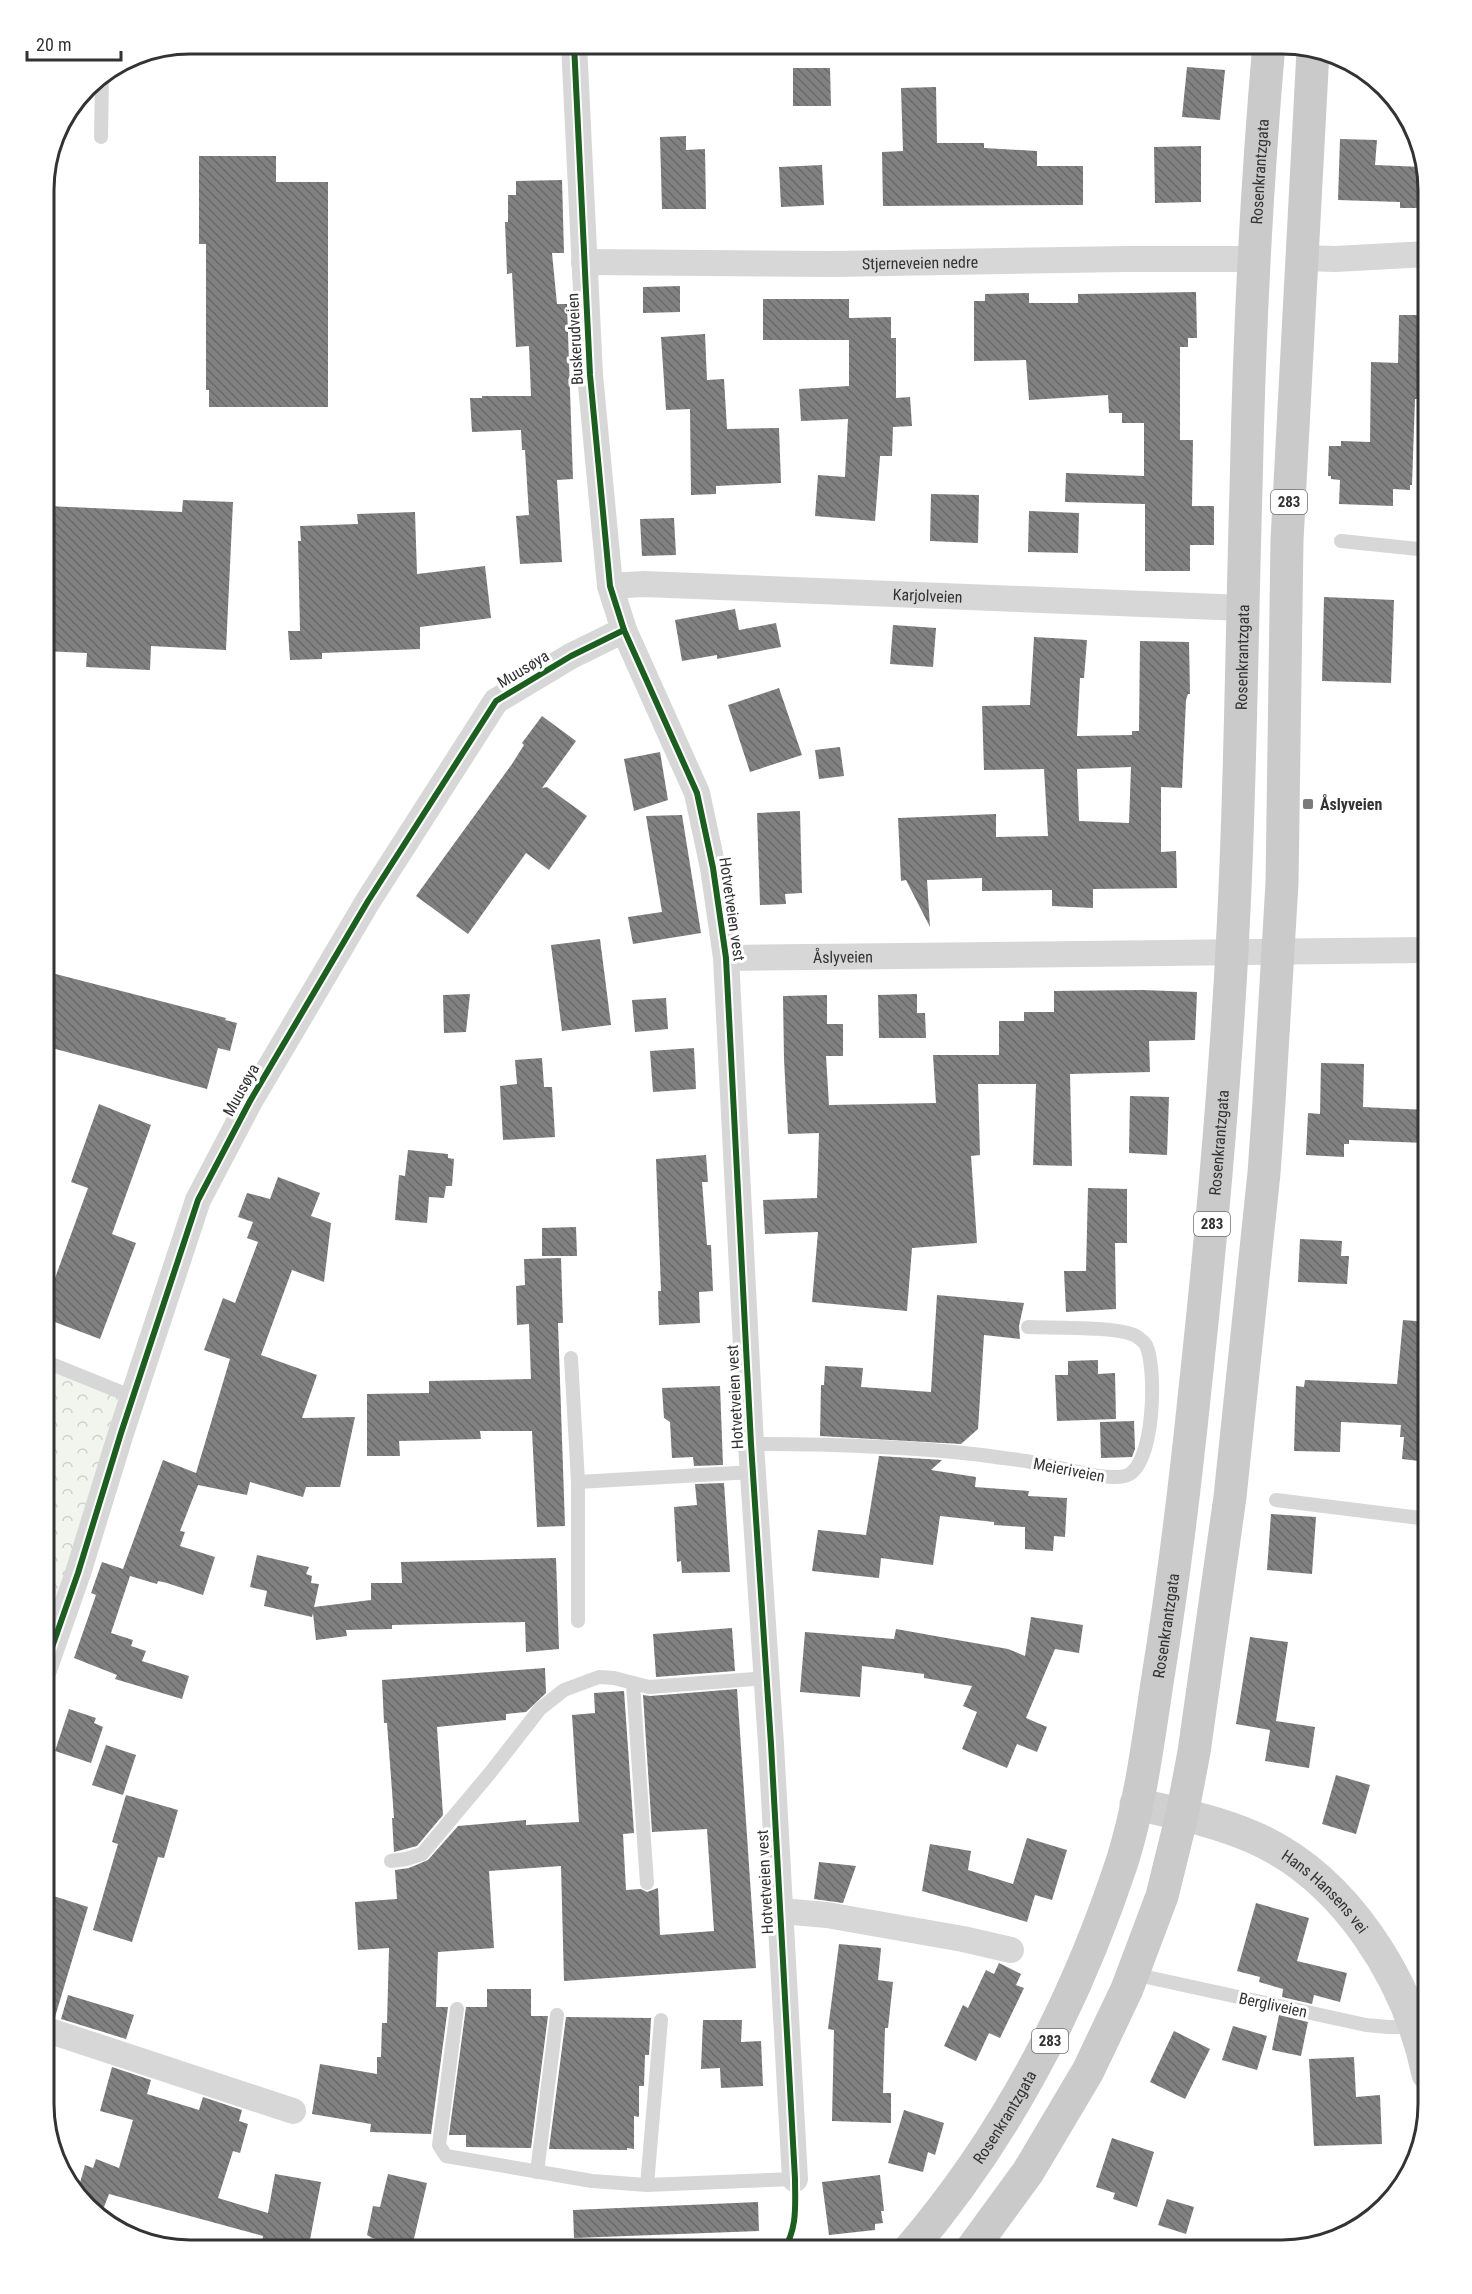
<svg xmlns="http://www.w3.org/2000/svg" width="1472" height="2294" font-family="'Roboto Condensed',sans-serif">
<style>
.park{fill:url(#park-crowns)}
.building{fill:url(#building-back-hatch);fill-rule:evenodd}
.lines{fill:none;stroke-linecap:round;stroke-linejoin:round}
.lane{stroke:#d7d7d7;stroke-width:14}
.street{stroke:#d7d7d7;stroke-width:26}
.secondary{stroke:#d0d0d0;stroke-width:33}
.primary{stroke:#cacaca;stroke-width:33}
.cycleway-casing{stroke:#fff;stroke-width:10}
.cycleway{stroke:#1b5e20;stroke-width:6}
.poi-dot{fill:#7a7a7a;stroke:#fff;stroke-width:2}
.labels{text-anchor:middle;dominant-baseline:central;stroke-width:6;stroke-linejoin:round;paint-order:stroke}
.shield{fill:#fff;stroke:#707070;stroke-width:1.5}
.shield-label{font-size:15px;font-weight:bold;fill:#333}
.street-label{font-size:16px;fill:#333;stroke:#fff}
.poi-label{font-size:16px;font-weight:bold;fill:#333;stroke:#fff;text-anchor:start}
.rim{fill:none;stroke:#333;stroke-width:3}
</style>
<defs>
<pattern id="park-crowns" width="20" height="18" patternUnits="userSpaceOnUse" patternTransform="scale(1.5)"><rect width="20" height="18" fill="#f1f5ed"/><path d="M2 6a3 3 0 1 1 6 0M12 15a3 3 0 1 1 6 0" fill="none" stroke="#cfd2cc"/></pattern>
<pattern id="building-back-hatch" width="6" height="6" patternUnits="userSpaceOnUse" patternTransform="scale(1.5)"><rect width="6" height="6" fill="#818181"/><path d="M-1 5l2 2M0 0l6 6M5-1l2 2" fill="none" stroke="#6a6a6a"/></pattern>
</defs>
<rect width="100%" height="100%" fill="#fff"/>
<!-- park -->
<polygon class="park" points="44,1361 133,1397 44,1670"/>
<!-- building -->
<g class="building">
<polygon points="1187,67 1225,70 1220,120 1182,117"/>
<polygon points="793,68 830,68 831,106 793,106"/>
<polygon points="936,87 937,143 984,143 984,148 1037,151 1037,166 1083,166 1083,205 883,206 882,152 903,151 901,88"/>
<polygon points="686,136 686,150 705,149 706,209 662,209 660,137"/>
<polygon points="1340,139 1377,140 1375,165 1423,167 1428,190 1428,208 1400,208 1400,202 1338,200"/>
<polygon points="1201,146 1201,202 1155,203 1154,147"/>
<polygon points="199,156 276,156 276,182 328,182 328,407 209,407 209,390 206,390 206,244 199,244"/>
<polygon points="822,165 824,205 781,207 779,167"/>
<polygon points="562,180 564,253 552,253 557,304 567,304 573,479 557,480 562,562 520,564 516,516 529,515 525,450 522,450 521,430 472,432 470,398 482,398 482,396 531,396 529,346 516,347 512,273 507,274 505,222 508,222 508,195 516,195 516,181"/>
<polygon points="680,286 680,312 643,313 643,287"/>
<polygon points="1196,292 1197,338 1188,338 1188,347 1180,347 1180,440 1193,440 1192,506 1214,506 1214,545 1190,545 1190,571 1145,571 1145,504 1065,502 1066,473 1144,476 1144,423 1122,423 1122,413 1109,413 1108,395 1029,400 1026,360 974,361 974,301 985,301 985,294 1029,293 1029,303 1078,303 1078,294"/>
<polygon points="763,299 849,299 849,318 891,317 891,338 896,338 896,398 910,397 912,426 893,427 892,456 880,456 875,521 815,516 818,475 845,477 848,419 801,421 799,389 849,386 849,340 763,340"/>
<polygon points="1399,315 1428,315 1428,399 1415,399 1412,485 1410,485 1410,490 1393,489 1393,506 1339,504 1340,480 1331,479 1331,476 1328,476 1329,446 1341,446 1341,441 1370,442 1371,362 1398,363"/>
<polygon points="705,334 707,380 724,379 727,429 779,428 781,483 716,486 716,494 691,495 690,409 666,410 661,337"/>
<polygon points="931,494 979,495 978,543 930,541"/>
<polygon points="183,500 233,502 226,650 151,646 150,670 86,667 87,653 44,651 44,571 47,506 182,512"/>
<polygon points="1029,511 1079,513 1078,553 1028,552"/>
<polygon points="415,512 417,574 485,566 491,618 420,627 420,649 322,653 322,659 290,660 288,631 300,631 298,541 301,541 300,526 358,524 357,514"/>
<polygon points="674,518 676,555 642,556 640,519"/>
<polygon points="1324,597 1394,600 1391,683 1322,681"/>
<polygon points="735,609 739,630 776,623 781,647 717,659 717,655 682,661 675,620"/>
<polygon points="893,625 936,628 933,667 890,664"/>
<path d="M1034 637 1087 640 1084 678H1080L1077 736 1132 735V731H1139L1140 641 1189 642 1190 694H1188L1186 700 1182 788 1161 787V852L1176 851 1177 888 1093 889V908L1052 906V890L982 891V878L927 880 930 927 906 880 901 881 898 818 996 814V837L1048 836 1044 769 984 770 982 706 1030 705ZM1131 767 1129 823 1079 821 1077 769Z"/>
<polygon points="779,688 802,755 750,772 728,705"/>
<polygon points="542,716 576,741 542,788 547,787 587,816 549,870 526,853 468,934 416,896 512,764 524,745 522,743"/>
<polygon points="840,747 844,776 819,779 815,750"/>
<polygon points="660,752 668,800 634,811 624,759"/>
<polygon points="800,811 802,893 785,894 786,904 760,905 757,813"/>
<polygon points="682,815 701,933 633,944 628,917 662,912 646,816"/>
<polygon points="600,939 611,1025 562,1031 551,945"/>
<polygon points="44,971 226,1018 225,1020 237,1023 230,1051 218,1048 207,1089 44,1046"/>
<polygon points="1142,990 1197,992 1195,1040 1149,1041 1150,1072 1070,1074 1072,1166 1033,1165 1036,1084 978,1084 980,1155 971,1156 977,1243 912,1248 907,1311 812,1302 818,1232 765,1234 763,1200 817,1198 819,1133 788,1134 784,1059 783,996 827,995 827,1024 843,1024 843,1056 826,1056 829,1105 936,1103 933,1055 999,1055 999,1021 1024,1021 1024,1012 1054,1012 1054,991"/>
<polygon points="470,994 466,1032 444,1033 443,995"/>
<polygon points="917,994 917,1013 925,1013 926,1038 879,1038 878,995"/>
<polygon points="666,998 668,1029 635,1032 632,1000"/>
<polygon points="694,1048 696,1089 653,1092 650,1051"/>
<polygon points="542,1058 544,1087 552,1087 555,1137 503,1140 500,1086 517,1084 515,1060"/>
<polygon points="1321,1063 1364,1064 1363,1107 1427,1110 1426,1143 1349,1140 1349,1144 1344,1144 1344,1157 1306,1155 1308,1113 1320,1114"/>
<polygon points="1130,1096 1169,1097 1167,1155 1129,1153"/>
<polygon points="99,1104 151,1125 112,1234 136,1243 100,1339 44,1318 44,1308 88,1188 71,1182"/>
<polygon points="408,1150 448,1154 448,1158 454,1159 452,1186 446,1186 444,1198 429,1197 427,1223 395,1220 399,1175 405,1176"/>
<polygon points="706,1155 708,1182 702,1182 707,1245 711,1245 713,1291 699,1292 700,1323 659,1325 658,1291 661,1291 656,1159"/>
<polygon points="278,1177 320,1193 311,1216 331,1223 324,1282 292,1270 261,1355 317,1375 302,1418 355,1417 340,1487 306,1487 303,1497 250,1482 247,1495 198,1485 180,1531 185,1532 180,1546 215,1557 203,1595 167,1583 158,1581 157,1584 130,1576 111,1633 133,1640 131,1646 146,1651 142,1661 189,1676 182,1699 115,1679 117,1675 74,1658 96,1595 91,1593 102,1562 123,1569 163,1460 196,1473 230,1359 204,1350 223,1298 235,1303 258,1242 247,1238 253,1222 238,1217 247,1193 270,1199"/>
<polygon points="1088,1188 1127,1189 1127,1243 1115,1243 1116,1309 1066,1312 1064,1271 1086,1271"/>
<polygon points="576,1227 577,1256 542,1256 542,1228"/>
<polygon points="1300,1239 1342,1241 1341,1256 1349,1256 1347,1284 1298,1282"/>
<polygon points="561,1258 563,1323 558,1323 565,1526 537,1527 532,1431 480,1431 481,1439 399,1441 400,1456 367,1456 367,1394 429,1393 429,1381 531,1379 529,1324 517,1325 516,1286 525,1285 524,1259"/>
<polygon points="937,1295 1024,1303 1019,1326 1020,1339 984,1335 978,1429 961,1444 820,1436 821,1385 824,1385 825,1366 863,1368 861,1387 931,1392"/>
<polygon points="1403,1320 1428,1322 1428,1462 1402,1459 1404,1437 1400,1437 1401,1425 1341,1422 1340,1452 1294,1451 1296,1386 1304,1387 1305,1380 1397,1384"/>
<polygon points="1098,1360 1098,1374 1115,1373 1116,1419 1057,1421 1055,1375 1068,1375 1068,1361"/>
<polygon points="720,1386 723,1465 694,1466 693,1457 672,1458 670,1422 664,1418 662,1388"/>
<polygon points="1134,1421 1135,1449 1132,1457 1101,1458 1100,1422"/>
<polygon points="879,1456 942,1460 931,1470 976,1477 975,1487 1029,1491 1028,1496 1067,1498 1065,1537 1054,1536 1053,1551 1025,1549 1025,1527 994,1525 994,1522 940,1516 933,1565 881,1558 879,1578 812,1571 818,1530 866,1535"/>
<polygon points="724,1483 730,1572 682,1573 681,1561 677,1562 674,1507 697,1505 695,1484"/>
<polygon points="1271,1514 1316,1517 1312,1574 1267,1570"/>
<polygon points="257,1555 309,1567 306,1574 312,1576 311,1583 319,1584 314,1607 371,1600 371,1583 402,1583 401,1562 556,1558 559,1649 526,1652 525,1622 392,1625 392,1629 346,1630 347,1636 316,1640 313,1613 312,1617 264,1606 267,1591 250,1587"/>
<polygon points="1031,1617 1083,1625 1079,1653 1055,1649 1026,1718 1047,1727 1037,1752 1017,1744 1007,1768 962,1749 977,1712 963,1706 972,1686 924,1678 924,1674 862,1666 860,1697 800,1692 805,1632 894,1639 896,1629 1008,1649 1025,1656"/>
<polygon points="732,1628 735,1671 656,1677 653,1634"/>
<polygon points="1250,1637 1288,1642 1276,1721 1315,1727 1309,1768 1265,1761 1270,1730 1236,1724"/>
<polygon points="545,1668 546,1693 526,1712 506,1714 506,1720 437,1727 443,1815 417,1846 394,1852 392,1818 394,1818 387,1723 384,1723 382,1680"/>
<polygon points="737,1689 756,1968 564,1981 561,1866 489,1871 494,1948 438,1952 436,2007 448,2007 431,2134 370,2132 371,2124 312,2114 320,2064 377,2074 377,2057 381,2057 382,2023 387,2023 389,1948 358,1950 355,1902 397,1899 395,1870 409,1868 428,1860 458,1826 526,1820 526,1825 579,1822 572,1715 595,1713 594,1693 624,1691 634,1833 623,1834 626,1890 641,1889 647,1892 658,1888 660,1935 714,1931 707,1829 652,1832 643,1695 650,1696"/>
<polygon points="69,1709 96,1718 94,1723 103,1727 91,1763 55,1751"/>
<polygon points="106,1745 136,1755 123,1795 92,1785"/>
<polygon points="1336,1775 1370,1785 1356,1834 1322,1824"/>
<polygon points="126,1795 178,1810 164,1858 158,1857 132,1942 93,1930 118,1844 112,1842"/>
<polygon points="1027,1838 1067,1850 1052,1900 1035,1895 1027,1922 922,1891 930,1844 971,1851 968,1870 1013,1884"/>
<polygon points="819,1862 856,1866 843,1903 814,1899"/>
<polygon points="44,1893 88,1907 55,2017 44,2014"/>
<polygon points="1256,1903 1309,1918 1297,1961 1347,1973 1340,2002 1314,1995 1312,2004 1282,1997 1283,1989 1259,1982 1260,1977 1237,1971"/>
<polygon points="839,1944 881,1948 878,1980 893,1982 888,2028 885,2028 883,2093 891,2093 891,2123 832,2121 834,2030 828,2029"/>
<polygon points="999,1963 1021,1974 1016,1985 1024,1988 1000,2038 989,2033 976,2061 944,2046 963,2005 968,2008 986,1970 994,1974"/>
<polygon points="487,1989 531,1989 531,2016 548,2016 531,2148 466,2147 466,2135 449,2135 466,2007 487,2007"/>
<polygon points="68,1995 134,2015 126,2039 61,2019"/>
<polygon points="1279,2015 1308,2022 1301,2056 1272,2050"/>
<polygon points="566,2017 651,2018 649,2055 645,2055 644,2086 639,2086 639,2117 634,2116 634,2149 627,2148 627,2150 549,2149"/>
<polygon points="703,2020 742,2020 741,2042 761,2041 763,2086 721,2088 720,2068 701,2069"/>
<polygon points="1233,2026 1267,2036 1257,2070 1222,2060"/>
<polygon points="1174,2031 1210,2049 1185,2099 1150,2082"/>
<polygon points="1354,2057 1356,2097 1380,2095 1382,2144 1314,2146 1309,2059"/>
<polygon points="112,2067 151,2080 147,2094 199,2110 203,2097 242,2110 239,2121 248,2124 240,2153 233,2151 218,2198 268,2213 275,2174 321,2182 308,2250 274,2250 261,2248 263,2236 109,2194 104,2207 87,2201 78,2190 85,2165 93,2168 96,2159 119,2168 133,2120 100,2111"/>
<polygon points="904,2110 944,2123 935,2155 928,2152 923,2172 888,2163"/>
<polygon points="1112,2138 1154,2152 1137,2207 1113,2199 1115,2193 1096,2187"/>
<polygon points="388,2174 427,2183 412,2247 372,2238 367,2235 373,2206 380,2207"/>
<polygon points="880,2175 884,2211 881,2211 883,2223 875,2224 875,2230 829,2235 822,2182"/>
<polygon points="1167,2199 1194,2207 1186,2234 1158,2225"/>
<polygon points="758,2202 759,2231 574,2238 573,2210"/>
</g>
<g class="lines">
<!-- lane -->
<g class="lane">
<polyline points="101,137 102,76"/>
<polyline points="1341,541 1428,550"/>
<polyline points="44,1094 44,1089"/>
<polyline points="571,1358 578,1482 578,1621"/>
<polyline points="44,1361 133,1397"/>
<path d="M751 1444C828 1444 905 1446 982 1455 1000 1458 1018 1459 1036 1463 1060 1467 1103 1481 1125 1476 1155 1469 1157 1368 1146 1345 1144 1342 1139 1338 1136 1336 1118 1326 1051 1328 1028 1327"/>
<polyline points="578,1482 753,1472"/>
<polyline points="1276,1500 1428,1519"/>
<polyline points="633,1684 647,1883"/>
<polyline points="391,1861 406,1859 422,1854 490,1773 540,1709 564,1690 599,1677 614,1678 649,1687 767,1678"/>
<polyline points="1133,1974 1366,2025 1388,2027 1415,2027"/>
<polyline points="457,2009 439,2145 446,2156 592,2181 647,2185 795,2179"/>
<polyline points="537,2172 557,2015"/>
<polyline points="647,2185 661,2020"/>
</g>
<!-- street -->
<g class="street">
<polyline points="574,44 590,375 610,586 624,630 697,793 713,868 726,958 751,1444 771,1744 795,2179"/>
<polyline points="1301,258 1335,259 1428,254"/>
<path id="s1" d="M584 262 833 264 1125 259H1255"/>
<path id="s2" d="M610 586 644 584 1244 608"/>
<path id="s3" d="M726 958 1428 950"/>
<polyline points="44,1670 78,1573 121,1433 198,1200 250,1101 368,901 496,701 571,656 624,630"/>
<polyline points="781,1911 827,1915 963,1939 1011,1950"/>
<polyline points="44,2029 293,2111"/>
</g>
<!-- secondary -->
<path class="secondary" id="s4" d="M1136 1804C1176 1813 1217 1821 1255 1838 1346 1879 1408 1979 1428 2074"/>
<!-- primary -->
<g class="primary">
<path id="s5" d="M909 2250C1006 2137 1075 2004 1122 1862 1140 1805 1148 1743 1157 1683 1173 1585 1185 1487 1195 1389 1213 1222 1228 1055 1235 888 1241 755 1242 622 1246 489 1249 340 1256 192 1269 44"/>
<polyline points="971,2250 1028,2172 1088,2071 1127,1989 1162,1896 1182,1815 1194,1752 1230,1497 1264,1173 1269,1102 1282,883 1287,540 1313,51"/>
</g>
<!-- cycleway casing -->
<g class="cycleway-casing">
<g id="cycleway">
<path d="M574 44 590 375 610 586 624 630 697 793 713 868 726 958 751 1444 771 1744 795 2179C795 2203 798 2230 783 2250"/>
<polyline points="44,1670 78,1573 121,1433 198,1200 250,1101 368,901 496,701 571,656 624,630"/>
</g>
</g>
<!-- cycleway -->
<use href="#cycleway" class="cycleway"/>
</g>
<!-- markers -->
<rect class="poi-dot" x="1302" y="798" width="12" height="12" rx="3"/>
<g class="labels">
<!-- shield labels -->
<g class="shield">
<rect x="1271" y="490" width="36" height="24" rx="4.5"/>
<rect x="1194" y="1212" width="36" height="24" rx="4.5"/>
<rect x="1032" y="2029" width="36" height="24" rx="4.5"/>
</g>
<g class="shield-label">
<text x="1289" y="502">283</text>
<text x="1212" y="1224">283</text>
<text x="1050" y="2041">283</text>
</g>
<!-- street labels -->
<g class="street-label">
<text stroke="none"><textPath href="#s5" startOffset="2144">Rosenkrantzgata</textPath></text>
<text stroke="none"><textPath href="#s1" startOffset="336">Stjerneveien nedre</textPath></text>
<text transform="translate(575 339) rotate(-93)">Buskerudveien</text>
<text stroke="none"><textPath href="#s2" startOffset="318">Karjolveien</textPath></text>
<text stroke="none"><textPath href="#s5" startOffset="1658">Rosenkrantzgata</textPath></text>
<text transform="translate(523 669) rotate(-31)">Muusøya</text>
<text transform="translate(732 909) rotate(82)">Hotvetveien vest</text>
<text stroke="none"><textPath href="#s3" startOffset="117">Åslyveien</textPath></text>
<text transform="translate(241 1090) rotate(-61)">Muusøya</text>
<text stroke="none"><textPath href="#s5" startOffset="1172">Rosenkrantzgata</textPath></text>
<text transform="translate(735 1397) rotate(-93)">Hotvetveien vest</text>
<text transform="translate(1069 1470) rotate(11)">Meieriveien</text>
<text stroke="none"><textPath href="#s5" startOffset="686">Rosenkrantzgata</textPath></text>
<text transform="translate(765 1882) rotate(-93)">Hotvetveien vest</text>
<text stroke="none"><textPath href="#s4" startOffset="213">Hans Hansens vei</textPath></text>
<text transform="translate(1273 2005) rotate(12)">Bergliveien</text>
<text stroke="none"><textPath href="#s5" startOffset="164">Rosenkrantzgata</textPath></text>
</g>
<!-- poi labels -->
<g class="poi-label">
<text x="1320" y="804">Åslyveien</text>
</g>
</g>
<!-- crop -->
<path d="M0 0H1472V2294H0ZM190 54H1282A136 136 0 0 1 1418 190V2104A136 136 0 0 1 1282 2240H190A136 136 0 0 1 54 2104V190A136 136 0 0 1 190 54Z" fill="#fff" fill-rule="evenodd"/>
<path class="rim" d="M190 54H1282A136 136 0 0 1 1418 190V2104A136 136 0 0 1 1282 2240H190A136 136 0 0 1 54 2104V190A136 136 0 0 1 190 54Z"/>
<!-- scale -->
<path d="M27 51v9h94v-9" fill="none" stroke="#333333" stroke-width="3"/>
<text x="36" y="51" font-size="18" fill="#333333" stroke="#ffffff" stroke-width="4.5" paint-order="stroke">20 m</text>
</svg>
